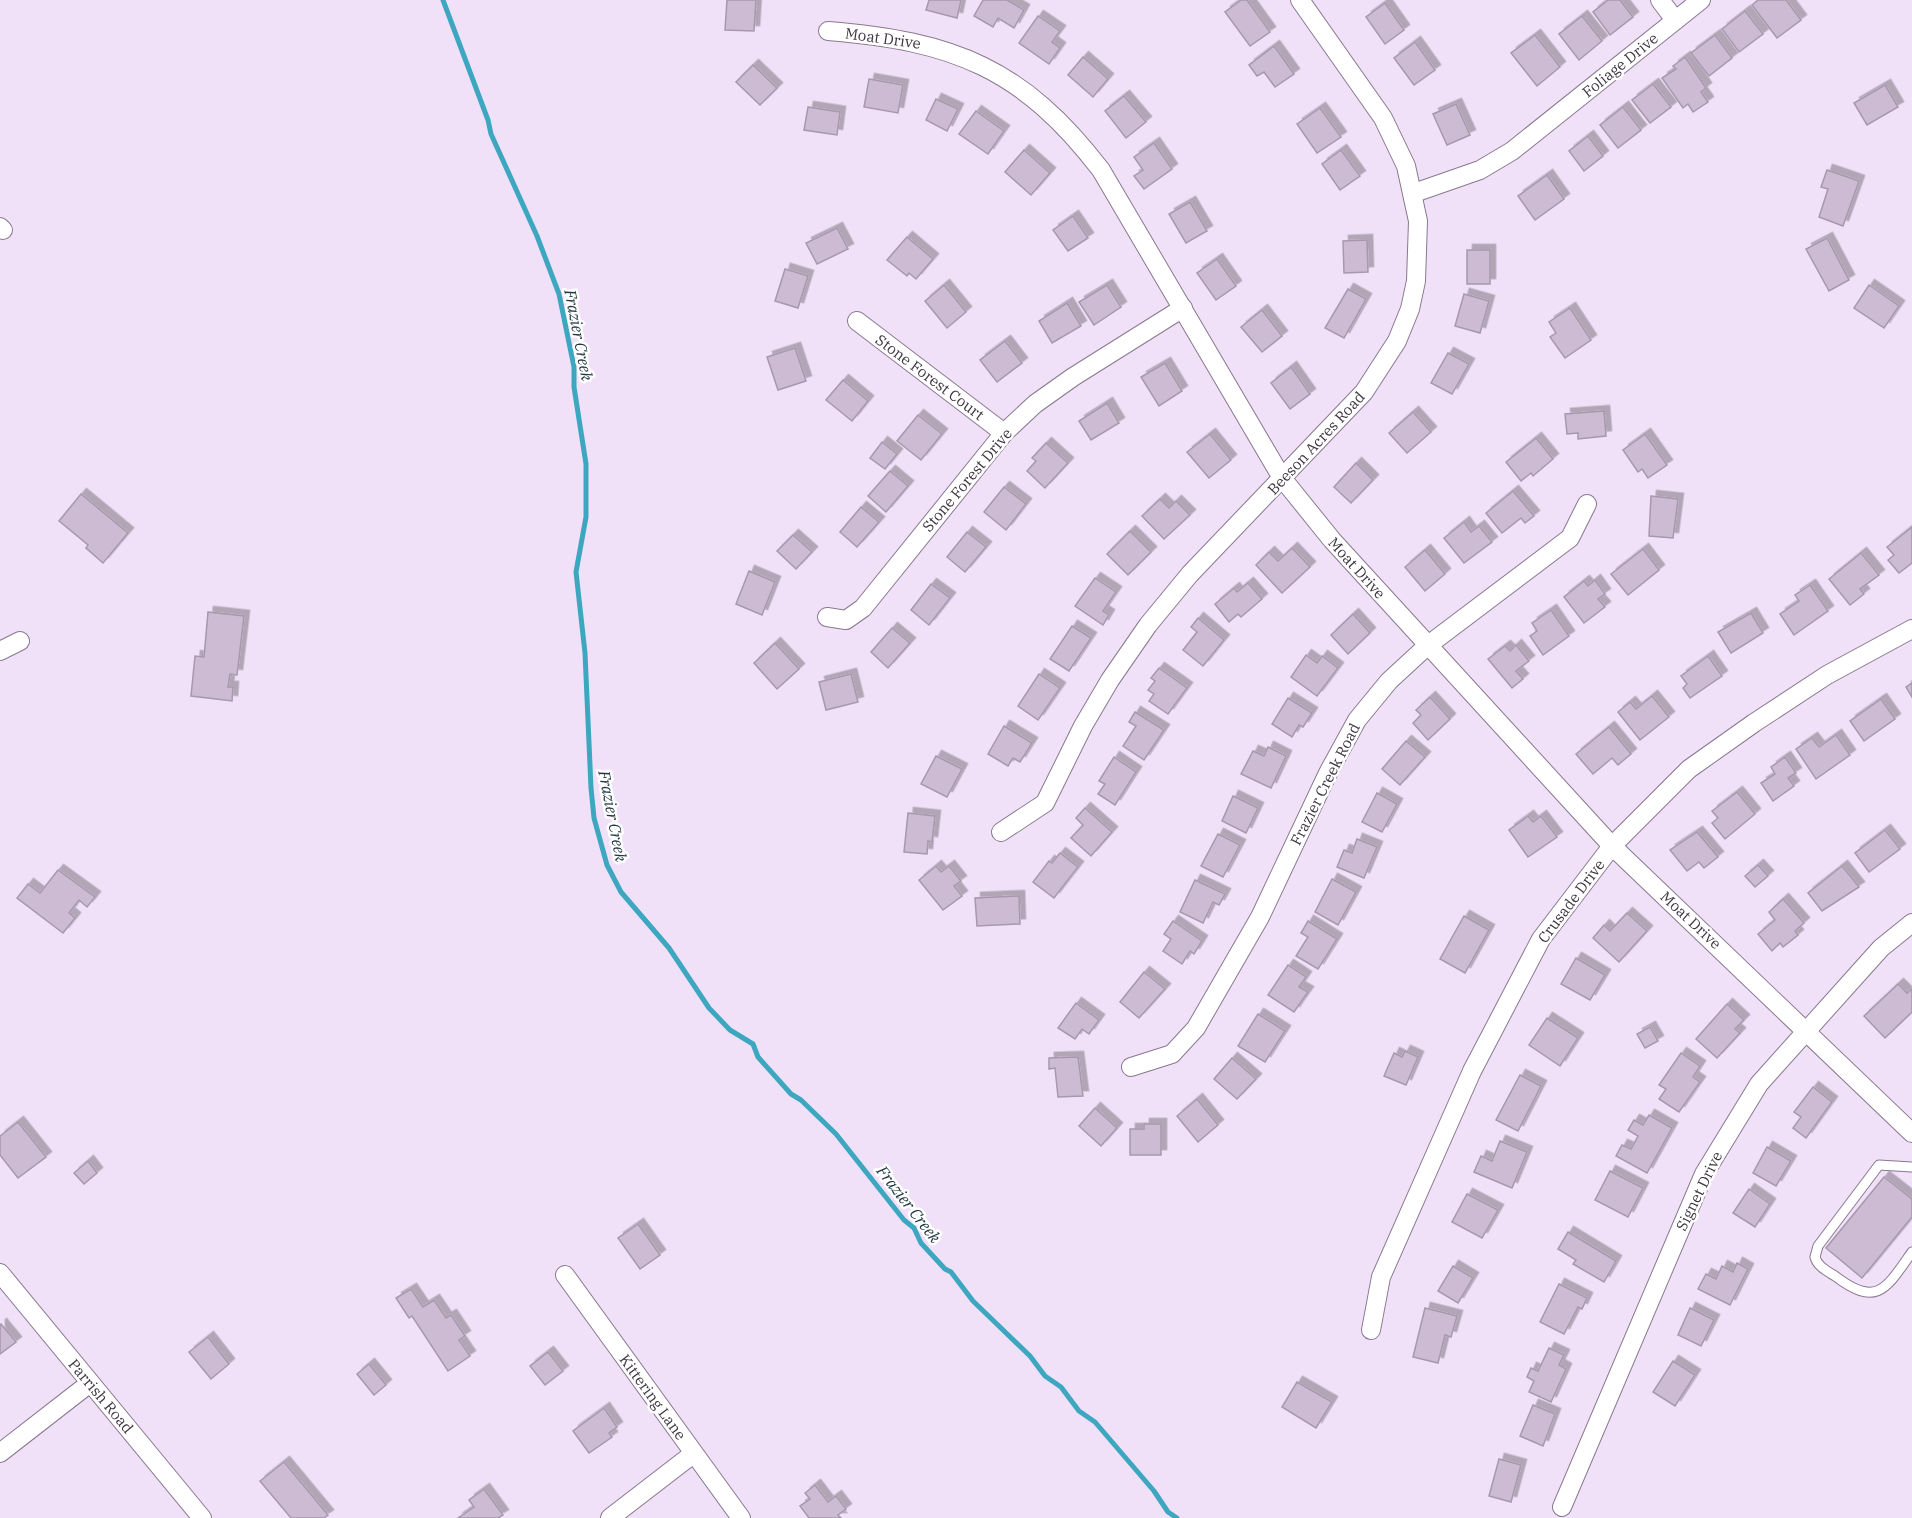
<svg xmlns="http://www.w3.org/2000/svg" width="1912" height="1518" font-family="'IBM Plex Serif',serif">
<style>
.lines{fill:none;stroke-linecap:round;stroke-linejoin:round}
.stream{stroke:#3da7c0;stroke-width:5}
.building{fill:#ccbbd2;stroke:#a798ad;stroke-width:1.5;filter:url(#shadow)}
.service-casing{stroke:#88798e;stroke-width:11}
.minor-casing{stroke:#88798e;stroke-width:20}
.service{stroke:#fff;stroke-width:9}
.minor{stroke:#fff;stroke-width:18}
.labels{text-anchor:middle;dominant-baseline:central;stroke-width:5;stroke-linejoin:round;paint-order:stroke}
.street-label{font-size:15px;fill:#3e3741;stroke:#fff}
.water-label{font-size:16px;font-style:italic;fill:#21383f;stroke:#fff}
</style>
<defs>
<filter id="shadow"><feDropShadow dx="5.5" dy="-5.5" stdDeviation="0" flood-color="#0004"/></filter>
</defs>
<rect width="100%" height="100%" fill="#f1e1f8"/>
<g class="lines">
<!-- stream -->
<polyline class="stream" points="443,0 488,120 491,134 537,236 559,294 574,367 574,387 586,464 586,517 576,572 585,653 591,788 594,818 607,865 621,892 669,948 709,1008 730,1030 753,1044 758,1057 791,1094 801,1100 836,1134 904,1220 914,1228 921,1243 945,1269 951,1272 973,1301 1030,1356 1045,1376 1061,1387 1079,1411 1095,1422 1154,1491 1168,1512 1177,1518"/>
</g>
<!-- building -->
<g class="building">
<polygon points="727,0 756,0 754,31 725,30"/>
<polygon points="929,0 961,0 957,18 926,10"/>
<polygon points="983,0 1007,0 1024,10 1014,28 998,18 993,27 974,16"/>
<polygon points="1241,0 1247,0 1270,32 1250,46 1225,12"/>
<polygon points="1608,0 1620,0 1633,17 1610,35 1593,12"/>
<polygon points="1758,0 1786,0 1801,20 1777,38 1752,5"/>
<polygon points="1385,3 1404,30 1385,44 1366,17"/>
<polygon points="1745,11 1763,34 1739,52 1722,29"/>
<polygon points="1038,16 1060,31 1052,42 1060,48 1049,64 1019,43"/>
<polygon points="1582,16 1602,41 1579,60 1559,34"/>
<polygon points="1535,35 1560,67 1537,86 1511,53"/>
<polygon points="1715,35 1732,58 1709,76 1691,53"/>
<polygon points="1415,42 1435,70 1414,85 1394,58"/>
<polygon points="1274,46 1294,74 1275,87 1264,72 1257,76 1249,65"/>
<polygon points="1083,57 1108,79 1093,97 1068,75"/>
<polygon points="1685,57 1706,88 1701,92 1708,102 1693,112 1688,104 1683,108 1662,78 1676,69 1673,66"/>
<polygon points="753,65 777,88 760,105 736,82"/>
<polygon points="869,79 903,85 898,113 864,107"/>
<polygon points="1653,84 1671,107 1650,123 1632,100"/>
<polygon points="1885,85 1898,107 1867,125 1854,103"/>
<polygon points="1124,96 1146,122 1126,138 1105,111"/>
<polygon points="936,99 958,109 947,131 926,120"/>
<polygon points="1456,104 1470,135 1447,145 1433,114"/>
<polygon points="808,107 840,112 837,135 804,130"/>
<polygon points="1623,107 1641,130 1618,148 1600,125"/>
<polygon points="1320,108 1341,137 1317,153 1297,124"/>
<polygon points="976,111 1004,131 988,154 959,134"/>
<polygon points="1588,136 1603,156 1584,171 1569,151"/>
<polygon points="1154,143 1172,169 1144,189 1134,176 1143,170 1134,157"/>
<polygon points="1024,150 1050,173 1031,195 1005,172"/>
<polygon points="1341,150 1360,176 1340,190 1322,164"/>
<polygon points="1827,170 1859,181 1843,226 1819,217 1828,189 1821,187"/>
<polygon points="1547,175 1564,199 1535,220 1518,196"/>
<polygon points="1190,202 1207,231 1186,243 1169,214"/>
<polygon points="1073,216 1088,238 1068,251 1053,230"/>
<polygon points="837,228 848,249 817,264 806,243"/>
<polygon points="907,237 933,259 916,279 909,273 907,276 887,260"/>
<polygon points="1827,238 1849,280 1829,291 1806,249"/>
<polygon points="1367,240 1368,272 1344,273 1343,241"/>
<rect x="1467" y="250" width="23" height="34"/>
<polygon points="1217,259 1236,286 1216,300 1197,273"/>
<polygon points="785,269 808,276 798,308 775,301"/>
<polygon points="944,285 966,312 947,328 925,301"/>
<polygon points="1107,285 1121,307 1094,325 1079,302"/>
<polygon points="1869,285 1899,306 1884,328 1854,308"/>
<polygon points="1348,289 1366,299 1344,338 1325,328"/>
<polygon points="1464,294 1489,301 1480,333 1455,326"/>
<polygon points="1067,303 1081,326 1052,343 1039,321"/>
<polygon points="1570,308 1591,340 1565,358 1550,337 1556,333 1549,322"/>
<polygon points="1262,310 1282,336 1262,352 1241,327"/>
<polygon points="1005,341 1022,363 997,382 980,360"/>
<polygon points="795,348 806,381 778,390 767,357"/>
<polygon points="1448,353 1469,364 1452,394 1431,383"/>
<polygon points="1165,363 1182,391 1159,406 1141,377"/>
<polygon points="1291,367 1310,394 1290,409 1271,383"/>
<polygon points="843,380 868,401 852,421 826,400"/>
<polygon points="1107,403 1119,423 1091,440 1079,421"/>
<polygon points="1604,411 1606,436 1578,439 1578,433 1567,434 1565,414"/>
<polygon points="1413,412 1431,432 1407,453 1389,433"/>
<polygon points="918,415 942,434 921,460 897,441"/>
<polygon points="1210,434 1231,460 1209,478 1187,452"/>
<polygon points="1645,434 1667,465 1648,478 1642,469 1638,472 1623,450"/>
<polygon points="1536,438 1553,459 1533,476 1531,473 1521,481 1506,462"/>
<polygon points="882,442 897,454 885,469 870,458"/>
<polygon points="1046,443 1068,463 1045,488 1027,471 1036,461 1032,458"/>
<polygon points="1356,463 1373,480 1351,503 1334,487"/>
<polygon points="890,471 908,486 886,512 868,496"/>
<polygon points="1004,487 1026,504 1006,530 984,512"/>
<polygon points="1513,491 1534,516 1525,523 1521,518 1502,533 1486,513"/>
<polygon points="81,494 128,533 103,563 86,548 88,545 59,521"/>
<polygon points="1651,496 1678,499 1673,538 1649,536"/>
<polygon points="1160,499 1169,508 1176,501 1190,515 1164,539 1142,516"/>
<polygon points="861,507 879,522 857,547 840,532"/>
<polygon points="1464,522 1471,532 1479,526 1492,542 1464,563 1444,538"/>
<polygon points="1912,527 1912,563 1899,573 1888,560 1894,555 1887,547"/>
<polygon points="1130,531 1151,552 1128,575 1107,554"/>
<polygon points="967,532 986,547 965,572 947,557"/>
<polygon points="793,535 812,552 796,569 777,551"/>
<polygon points="1292,548 1310,567 1282,593 1256,565 1269,552 1278,561"/>
<polygon points="1643,549 1659,570 1628,595 1611,574"/>
<polygon points="1425,550 1445,574 1425,591 1405,567"/>
<polygon points="1861,553 1879,575 1860,589 1864,594 1850,605 1829,579"/>
<polygon points="749,571 775,582 762,615 736,604"/>
<polygon points="1095,578 1116,592 1103,611 1109,615 1103,625 1075,606"/>
<polygon points="1595,580 1605,594 1598,599 1605,607 1584,623 1564,597 1584,581 1588,586"/>
<polygon points="1248,583 1262,599 1241,617 1238,614 1229,622 1215,604 1234,588 1237,592"/>
<polygon points="931,584 950,598 929,625 911,610"/>
<polygon points="1810,585 1828,611 1794,635 1780,614 1799,601 1795,595"/>
<polygon points="1551,610 1569,636 1543,655 1530,636 1537,631 1532,623"/>
<polygon points="208,612 244,616 237,675 230,674 228,687 233,687 232,701 191,696 195,656 204,657"/>
<polygon points="1751,613 1763,633 1731,653 1718,632"/>
<polygon points="1353,614 1370,633 1348,654 1331,635"/>
<polygon points="1198,618 1224,640 1203,666 1183,650 1197,632 1191,627"/>
<polygon points="1072,626 1091,638 1069,671 1050,659"/>
<polygon points="892,628 910,643 888,668 871,652"/>
<polygon points="775,643 799,669 777,689 754,663"/>
<polygon points="1516,645 1529,661 1516,671 1523,679 1512,688 1488,659 1505,646 1510,651"/>
<polygon points="1306,655 1317,663 1322,656 1338,668 1317,696 1291,677"/>
<polygon points="1708,656 1722,676 1690,698 1683,688 1687,684 1681,676"/>
<polygon points="1159,668 1187,688 1168,714 1149,701 1154,694 1148,690 1155,681 1151,678"/>
<polygon points="851,674 858,702 826,710 819,682"/>
<polygon points="1039,674 1060,688 1038,720 1018,706"/>
<polygon points="1912,683 1912,697 1906,687"/>
<polygon points="1652,696 1669,717 1640,740 1618,712 1630,702 1636,709"/>
<polygon points="1430,697 1450,719 1428,740 1413,723 1421,715 1416,710"/>
<polygon points="1288,698 1312,713 1303,727 1299,725 1292,737 1272,724"/>
<polygon points="1881,699 1895,719 1864,741 1850,721"/>
<polygon points="1135,712 1164,730 1144,760 1123,746 1136,726 1129,722"/>
<polygon points="1004,726 1032,743 1020,762 1013,758 1008,766 988,754"/>
<polygon points="1609,727 1631,754 1618,765 1612,758 1593,774 1576,754"/>
<polygon points="1836,735 1850,755 1816,779 1796,749 1812,738 1819,747"/>
<polygon points="1406,741 1425,757 1400,785 1382,769"/>
<polygon points="1268,747 1286,756 1271,788 1241,774 1253,751 1264,756"/>
<polygon points="936,756 962,769 947,797 921,784"/>
<polygon points="1114,757 1136,772 1115,805 1098,794 1105,784 1099,781"/>
<polygon points="1785,757 1796,773 1788,778 1794,786 1773,801 1761,783 1775,774 1771,767"/>
<polygon points="1737,792 1755,814 1725,839 1712,823 1718,818 1712,811"/>
<polygon points="1377,793 1397,804 1382,832 1362,822"/>
<polygon points="1233,796 1258,808 1246,833 1222,821"/>
<polygon points="1085,808 1112,832 1091,856 1071,838 1083,825 1076,818"/>
<polygon points="908,813 935,816 932,842 928,841 927,854 904,852"/>
<polygon points="1528,816 1533,822 1541,816 1557,837 1528,857 1509,830"/>
<polygon points="1885,830 1900,849 1869,872 1855,853"/>
<polygon points="1697,832 1718,857 1704,868 1699,862 1687,871 1670,850"/>
<polygon points="1218,834 1240,845 1223,877 1201,866"/>
<polygon points="1357,839 1377,847 1364,878 1337,867 1344,850 1352,853"/>
<polygon points="1060,853 1078,867 1054,898 1033,882 1049,861 1052,863"/>
<polygon points="1758,865 1768,876 1755,887 1745,876"/>
<polygon points="936,866 941,872 949,866 961,881 954,886 962,896 943,910 919,880"/>
<polygon points="1842,866 1859,887 1822,911 1808,893"/>
<polygon points="58,870 95,897 87,907 79,900 69,913 75,918 63,933 17,898 28,884 40,893"/>
<polygon points="1332,879 1356,892 1338,925 1315,912"/>
<polygon points="1195,880 1225,894 1219,905 1213,902 1203,923 1180,912"/>
<polygon points="1019,896 1020,924 977,926 975,898"/>
<polygon points="1783,899 1804,923 1795,931 1798,935 1783,947 1780,943 1772,951 1758,934 1775,920 1769,912"/>
<polygon points="1627,913 1647,931 1619,962 1593,938 1604,925 1610,931"/>
<polygon points="1464,916 1489,930 1465,973 1440,959"/>
<polygon points="1173,921 1202,941 1194,954 1190,951 1182,964 1163,951 1171,939 1164,934"/>
<polygon points="1308,921 1337,939 1318,969 1296,956 1308,937 1301,933"/>
<polygon points="1576,958 1605,975 1590,1000 1561,984"/>
<polygon points="1288,965 1306,977 1299,987 1308,992 1294,1012 1268,995"/>
<polygon points="1144,972 1165,989 1139,1018 1120,1002"/>
<polygon points="1898,984 1907,993 1912,989 1912,1012 1885,1038 1864,1016"/>
<polygon points="1076,1003 1099,1020 1089,1034 1082,1029 1075,1039 1058,1028"/>
<polygon points="1727,1004 1744,1020 1735,1029 1740,1033 1717,1058 1696,1039"/>
<polygon points="1258,1014 1285,1031 1265,1062 1238,1046"/>
<polygon points="1547,1018 1578,1038 1560,1066 1529,1045"/>
<polygon points="1650,1027 1658,1041 1645,1048 1637,1034"/>
<polygon points="1405,1051 1418,1057 1406,1085 1384,1076 1394,1053 1402,1057"/>
<polygon points="1681,1053 1700,1066 1693,1077 1700,1082 1679,1112 1659,1099 1666,1089 1659,1085"/>
<polygon points="1078,1057 1083,1096 1058,1097 1055,1068 1049,1069 1049,1058"/>
<polygon points="1232,1058 1256,1079 1237,1099 1214,1079"/>
<polygon points="1520,1075 1541,1086 1518,1131 1496,1120"/>
<polygon points="1813,1087 1832,1102 1806,1138 1793,1128 1801,1117 1794,1112"/>
<polygon points="1197,1099 1218,1125 1198,1142 1177,1116"/>
<polygon points="1095,1108 1117,1128 1101,1146 1079,1126"/>
<polygon points="1649,1115 1672,1128 1647,1173 1616,1156 1622,1145 1631,1149 1638,1136 1628,1130 1634,1120 1643,1125"/>
<polygon points="18,1122 46,1157 18,1178 0,1155 0,1136"/>
<polygon points="1144,1124 1161,1124 1161,1155 1130,1155 1130,1129 1144,1129"/>
<polygon points="1500,1141 1527,1152 1512,1188 1474,1172 1481,1156 1492,1161"/>
<polygon points="1767,1147 1791,1161 1776,1186 1753,1173"/>
<polygon points="88,1161 97,1173 84,1184 74,1173"/>
<polygon points="1610,1171 1643,1188 1628,1217 1595,1200"/>
<polygon points="1884,1177 1912,1199 1912,1217 1862,1278 1826,1248"/>
<polygon points="1749,1189 1770,1204 1755,1227 1733,1213"/>
<polygon points="1467,1194 1498,1210 1482,1238 1452,1222"/>
<polygon points="638,1224 660,1255 640,1269 618,1238"/>
<polygon points="1568,1232 1616,1261 1604,1282 1573,1264 1576,1260 1558,1249"/>
<polygon points="1737,1263 1748,1269 1730,1305 1698,1289 1706,1274 1716,1279 1722,1266 1733,1272"/>
<polygon points="1453,1266 1473,1278 1458,1303 1438,1291"/>
<polygon points="1559,1284 1587,1298 1582,1309 1578,1307 1564,1334 1540,1322"/>
<polygon points="411,1289 423,1307 434,1300 446,1318 451,1315 465,1336 459,1340 470,1356 448,1371 412,1316 409,1318 396,1298"/>
<polygon points="1425,1308 1457,1316 1451,1337 1445,1335 1438,1363 1413,1357"/>
<polygon points="1690,1308 1714,1320 1701,1346 1678,1335"/>
<polygon points="1,1324 16,1342 0,1354 0,1325"/>
<polygon points="208,1337 229,1364 211,1379 189,1352"/>
<polygon points="1549,1348 1564,1355 1559,1365 1566,1369 1551,1402 1529,1392 1534,1381 1527,1377 1531,1368 1538,1371"/>
<polygon points="548,1352 563,1371 545,1385 530,1366"/>
<polygon points="1673,1361 1695,1375 1675,1406 1653,1392"/>
<polygon points="369,1364 386,1385 374,1395 357,1374"/>
<polygon points="1297,1382 1332,1402 1316,1428 1282,1407"/>
<polygon points="1533,1405 1555,1414 1543,1446 1520,1436"/>
<polygon points="604,1408 617,1427 609,1433 612,1437 589,1453 573,1431"/>
<polygon points="1499,1459 1521,1465 1511,1502 1489,1496"/>
<polygon points="284,1462 328,1515 324,1518 291,1518 260,1481"/>
<polygon points="815,1485 828,1502 836,1496 846,1509 838,1515 841,1518 809,1518 800,1506 810,1499 805,1493"/>
<polygon points="484,1489 503,1515 498,1518 458,1518 474,1507 469,1500"/>
</g>
<g class="lines">
<!-- service casing -->
<g class="service-casing">
<path id="service" d="M1912 1167 1879 1165 1818 1246 1815 1257C1817 1266 1827 1271 1835 1276 1877 1308 1886 1289 1912 1252"/>
</g>
<!-- minor casing -->
<g class="minor-casing">
<g id="minor">
<polyline points="1660,0 1675,20"/>
<path d="M828 31C953 41 1023 68 1101 170L1282 478 1332 540 1612 846 1912 1133"/>
<polyline points="1414,193 1480,170 1512,151 1701,0"/>
<polyline points="0,227 3,230"/>
<polyline points="857,321 1004,433"/>
<polyline points="827,617 846,620 863,608 1004,433 1035,404 1073,377 1183,308"/>
<polyline points="0,651 20,641"/>
<polyline points="1001,832 1045,803 1083,726 1110,680 1148,625 1190,574 1364,392 1397,341 1410,309 1416,281 1418,221 1406,166 1383,118 1300,0"/>
<polyline points="1131,1067 1172,1054 1196,1028 1260,917 1328,773 1357,720 1389,681 1427,646 1570,538 1587,504"/>
<polyline points="0,1273 202,1518"/>
<polyline points="565,1275 741,1518"/>
<polyline points="1371,1330 1381,1277 1472,1071 1541,939 1612,846 1689,769 1754,723 1827,675 1912,629"/>
<polyline points="0,1453 90,1383"/>
<polyline points="1562,1507 1704,1174 1759,1084 1881,948 1912,923"/>
<polyline points="610,1518 693,1454"/>
</g>
</g>
<!-- service -->
<use href="#service" class="service"/>
<!-- minor -->
<use href="#minor" class="minor"/>
</g>
<g class="labels">
<!-- street labels -->
<g class="street-label">
<text transform="translate(883 38) rotate(8)">Moat Drive</text>
<text transform="translate(1620 65) rotate(-39)">Foliage Drive</text>
<text transform="translate(930 377) rotate(37)">Stone Forest Court</text>
<text transform="translate(1316 443) rotate(-47)">Beeson Acres Road</text>
<text transform="translate(967 480) rotate(-50)">Stone Forest Drive</text>
<text transform="translate(1357 568) rotate(48)">Moat Drive</text>
<text transform="translate(1325 784) rotate(-63)">Frazier Creek Road</text>
<text transform="translate(1571 901) rotate(-53)">Crusade Drive</text>
<text transform="translate(1691 920) rotate(43)">Moat Drive</text>
<text transform="translate(1699 1191) rotate(-64)">Signet Drive</text>
<text transform="translate(101 1396) rotate(50)">Parrish Road</text>
<text transform="translate(653 1397) rotate(54)">Kittering Lane</text>
</g>
<!-- water labels -->
<g class="water-label">
<text transform="translate(579 335) rotate(79)">Frazier Creek</text>
<text transform="translate(613 816) rotate(79)">Frazier Creek</text>
<text transform="translate(909 1204) rotate(52)">Frazier Creek</text>
</g>
</g>
</svg>
